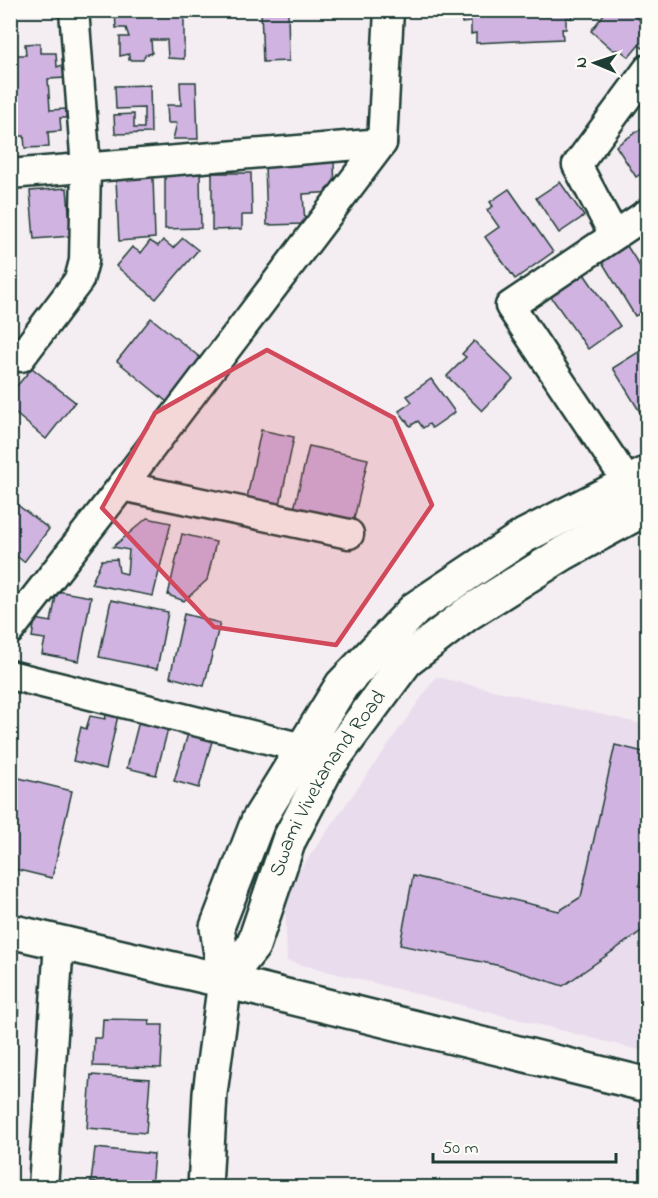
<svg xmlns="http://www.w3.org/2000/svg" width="658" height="1198" font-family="'Indie Flower',sans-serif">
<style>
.built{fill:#e9dced}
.building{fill:#d0b3e0;stroke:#1f3d34;stroke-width:1.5}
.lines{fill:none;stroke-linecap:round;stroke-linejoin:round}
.minor-casing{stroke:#1f3d34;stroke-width:33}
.tertiary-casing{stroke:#1f3d34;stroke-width:38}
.secondary-casing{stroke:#1f3d34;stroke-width:38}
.minor{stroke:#fdfcf7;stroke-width:28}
.tertiary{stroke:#fdfcf7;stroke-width:33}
.secondary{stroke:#fdfcf7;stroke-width:33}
.marked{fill:#d1495b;fill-opacity:0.2;stroke:#d1495b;stroke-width:4.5;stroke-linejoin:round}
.labels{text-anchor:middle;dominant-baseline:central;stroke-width:4.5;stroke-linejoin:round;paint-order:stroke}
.street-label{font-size:21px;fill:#1f3d34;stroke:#fdfcf7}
</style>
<rect width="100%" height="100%" fill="#f4edf2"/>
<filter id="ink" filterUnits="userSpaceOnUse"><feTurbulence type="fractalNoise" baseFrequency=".0167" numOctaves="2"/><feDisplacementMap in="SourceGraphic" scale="12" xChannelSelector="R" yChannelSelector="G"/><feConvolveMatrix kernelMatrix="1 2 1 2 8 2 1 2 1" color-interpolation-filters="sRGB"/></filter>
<g filter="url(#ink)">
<!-- built -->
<polygon class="built" points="436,677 647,725 647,1052 287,961 285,891"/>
<!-- building -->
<g class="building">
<polygon points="184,10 184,59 168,58 167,40 151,40 152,53 145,55 143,60 129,60 129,54 120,56 120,37 129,37 126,28 116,28 115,11"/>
<polygon points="261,10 288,10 289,61 263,62"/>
<polygon points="461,10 572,10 572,18 566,18 566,29 562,29 563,39 476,43 476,33 471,34 471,22 462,23"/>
<polygon points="607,10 628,10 648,27 648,52 639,45 629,57 620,50 613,50 591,31"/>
<polygon points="40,43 40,53 56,53 57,67 65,64 66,78 48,79 50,110 66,109 66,118 60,118 61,131 48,132 49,147 25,148 24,136 11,136 10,109 15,107 15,78 10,78 11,55 26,55 25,44"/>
<polygon points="180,82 196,82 198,139 173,139 177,123 168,123 167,105 181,105"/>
<polygon points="150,85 151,133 115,134 114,115 134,114 134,128 144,128 144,108 116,109 115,86"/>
<polygon points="648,124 648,169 636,177 616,146"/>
<polygon points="334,162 335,192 303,194 305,224 267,225 265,165"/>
<polygon points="165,173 200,174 201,228 165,229"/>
<polygon points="212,173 251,173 252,215 242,215 242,229 212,230"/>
<polygon points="153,177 155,238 119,241 116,179"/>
<polygon points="560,182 584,216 559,233 536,198"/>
<polygon points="67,188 71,236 34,239 30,191"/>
<polygon points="509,189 553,252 515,279 485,237 499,227 487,210 493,206 490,202"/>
<polygon points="183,238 198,250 156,299 116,266 132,247 141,253 150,241 158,246 163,240 173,248"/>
<polygon points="627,246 648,279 648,309 635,316 602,262"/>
<polygon points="584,274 620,326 588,349 551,297"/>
<polygon points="151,318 202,359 167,402 117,361"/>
<polygon points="474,341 513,379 482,411 447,376 466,357 462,354"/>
<polygon points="648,346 648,414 643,417 613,368"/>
<polygon points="32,368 75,402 46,439 10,409 10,394"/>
<polygon points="431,379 455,412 432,428 429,424 423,428 418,421 410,426 399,411 412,402 407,396"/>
<polygon points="261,430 294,437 280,505 247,498"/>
<polygon points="309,446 368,459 353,523 294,509"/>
<polygon points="11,500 49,529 24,562 10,551"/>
<polygon points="147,518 171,523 153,596 91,584 102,560 117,559 119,572 127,574 129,550 113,547"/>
<polygon points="182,534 216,542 207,580 184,601 168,595"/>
<polygon points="57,591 91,597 79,661 42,654 45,639 32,637 35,619 51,622"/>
<polygon points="111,600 168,612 157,669 99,657"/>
<polygon points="184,614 220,623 204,686 170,677"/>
<polygon points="108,709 119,711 106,769 73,761 81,727 86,729 90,716 105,719"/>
<polygon points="140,717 169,725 156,775 127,768"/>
<polygon points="190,727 214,734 199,788 174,781"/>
<polygon points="615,745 648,753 648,867 643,866 639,886 648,887 647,927 563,986 501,966 400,945 413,876 559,911 581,897"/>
<polygon points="15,777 72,791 52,878 10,868 10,797"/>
<polygon points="10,1002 19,1002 16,1046 10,1045"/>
<polygon points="103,1019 150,1020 149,1025 163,1025 161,1068 93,1066 94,1038 102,1038"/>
<polygon points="91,1075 150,1079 146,1133 87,1128"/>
<polygon points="10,1078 14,1078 11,1126 10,1126"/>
<polygon points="10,1147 14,1147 10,1183"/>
<polygon points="95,1148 154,1154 151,1188 91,1182"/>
</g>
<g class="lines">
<!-- minor casing -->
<g class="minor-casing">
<g id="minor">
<polyline points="382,143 389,10"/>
<polyline points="10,174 382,143 122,486"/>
<polyline points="614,235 577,165 648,69"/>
<polyline points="21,357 79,280 84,261 86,168 74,10"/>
<polyline points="628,483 510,306 648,213"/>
<polyline points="10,630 122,486 349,534"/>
<polyline points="10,675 303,748 319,761"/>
<polyline points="43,1188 59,942"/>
</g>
</g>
<!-- tertiary casing -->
<g class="tertiary-casing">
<polyline id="tertiary" points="205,1188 210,1093 225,981 648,1085"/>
</g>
<!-- secondary casing -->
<g class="secondary-casing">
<g id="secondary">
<polyline points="10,931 225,981"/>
<polyline points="225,981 217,927 258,821 342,685 416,608 524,536 648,473"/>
<path id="s1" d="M225 981 253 946 289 840 327 767 406 661 467 614 564 553 648 507"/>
</g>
</g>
<!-- minor -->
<use href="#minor" class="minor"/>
<!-- tertiary -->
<use href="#tertiary" class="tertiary"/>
<!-- secondary -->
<use href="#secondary" class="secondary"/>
</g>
</g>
<!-- marked area -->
<path class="marked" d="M267 350 394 418 432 505 336 645 214 627 102 508 155 413Z"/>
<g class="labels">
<!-- street labels -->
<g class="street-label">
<text stroke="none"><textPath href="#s1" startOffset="225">Swami Vivekanand Road</textPath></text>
</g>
</g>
<!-- margin -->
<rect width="658" height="1198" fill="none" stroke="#fdfcf7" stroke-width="36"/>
<rect x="18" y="18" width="622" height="1162" fill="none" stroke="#1f3d34" stroke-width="2" filter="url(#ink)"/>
<!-- north arrow -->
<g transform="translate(595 63) rotate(272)" stroke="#fdfcf7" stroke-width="4.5" paint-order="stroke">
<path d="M0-4.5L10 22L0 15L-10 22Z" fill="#1f3d34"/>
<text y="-9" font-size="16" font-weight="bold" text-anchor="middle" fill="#1f3d34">N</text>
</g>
<!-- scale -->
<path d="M433 1153v9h183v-9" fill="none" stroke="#1f3d34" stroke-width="3"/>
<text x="442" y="1153" font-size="18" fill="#1f3d34" stroke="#fdfcf7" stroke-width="4.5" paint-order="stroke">50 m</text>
</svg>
